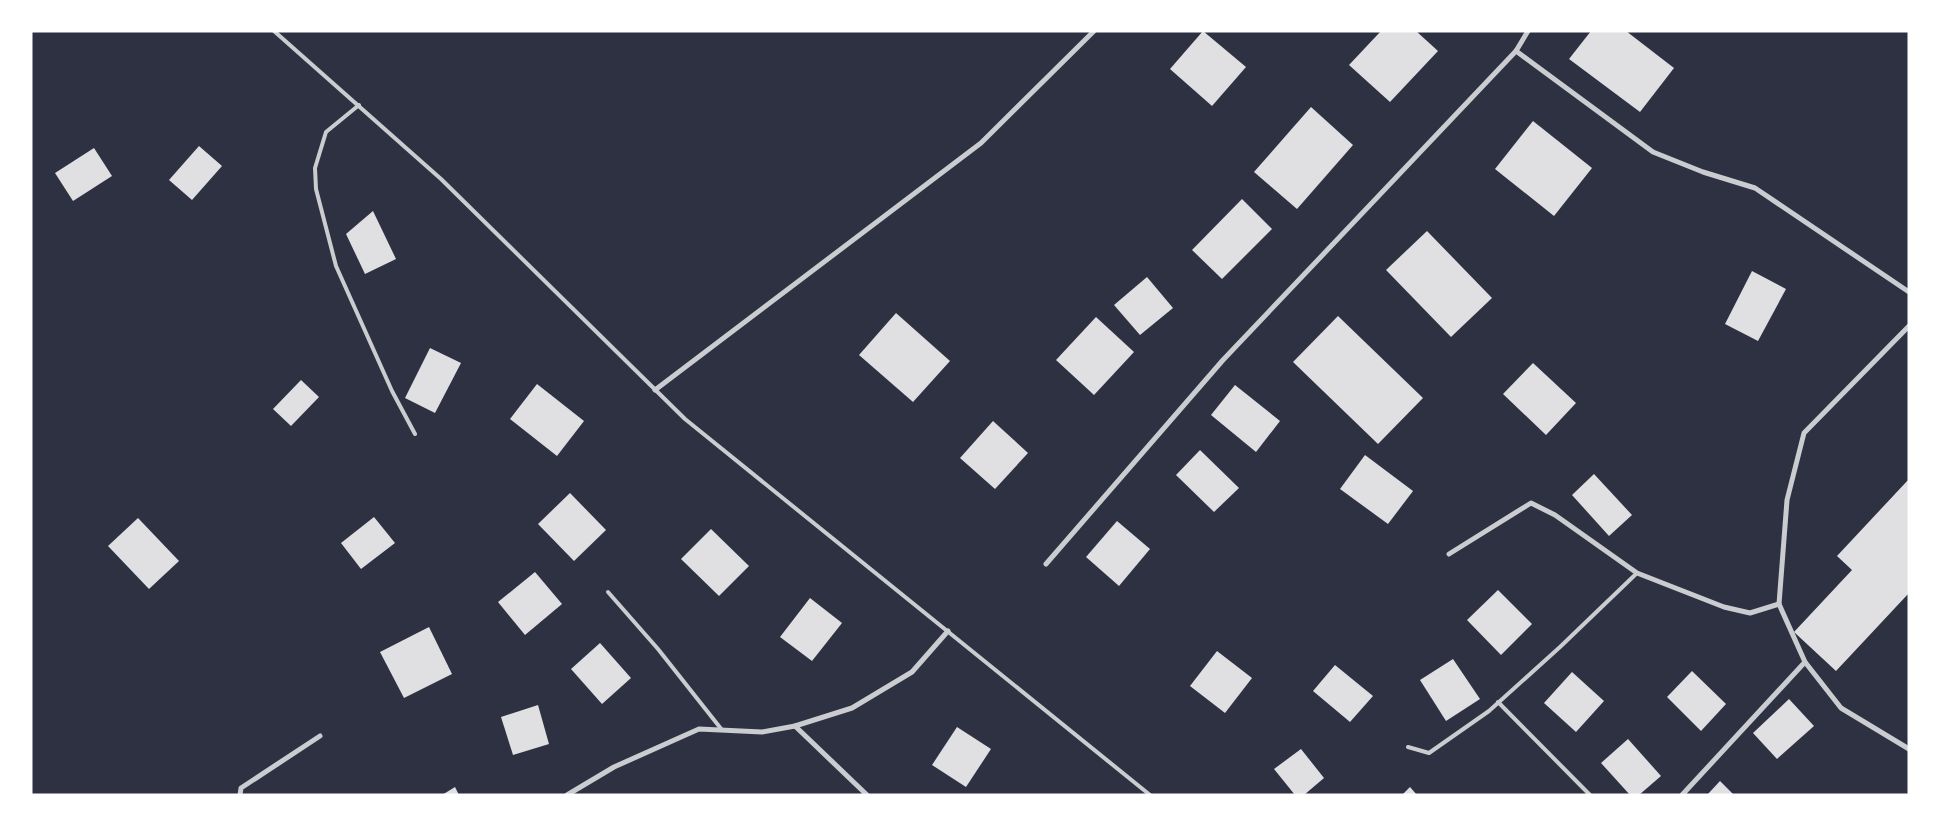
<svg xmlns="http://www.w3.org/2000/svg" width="1940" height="826" font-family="'Nunito Sans',sans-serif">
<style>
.building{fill:#e0e0e3}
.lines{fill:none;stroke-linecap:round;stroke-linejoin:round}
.service{stroke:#caccd0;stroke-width:4}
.minor{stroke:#caccd0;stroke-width:5}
</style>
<rect width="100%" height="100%" fill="#2d3142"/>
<!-- building -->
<g class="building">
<polygon points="1203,31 1246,67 1212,106 1170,69"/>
<polygon points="1381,31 1416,31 1438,51 1390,102 1349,65"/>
<polygon points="1591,31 1626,31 1674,68 1640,112 1569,59"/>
<polygon points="1311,107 1353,145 1297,209 1254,172"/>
<polygon points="1533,121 1592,168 1554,216 1495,169"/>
<polygon points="199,146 222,166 192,200 169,180"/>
<polygon points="94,148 112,176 73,201 55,173"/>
<polygon points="1242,199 1272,229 1222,279 1192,250"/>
<polygon points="373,211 396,259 365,274 346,234"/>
<polygon points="1427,231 1492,298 1451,337 1386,270"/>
<polygon points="1752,271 1786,289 1758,341 1725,324"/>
<polygon points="1147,277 1173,308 1140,335 1114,305"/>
<polygon points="896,313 950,361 913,402 859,355"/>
<polygon points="1338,316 1423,398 1378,444 1293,362"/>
<polygon points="1096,317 1134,352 1094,395 1056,360"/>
<polygon points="430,348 461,363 435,413 405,398"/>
<polygon points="1533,363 1576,403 1546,435 1503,394"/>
<polygon points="301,380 319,397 291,426 273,409"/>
<polygon points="537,384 584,421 557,456 510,419"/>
<polygon points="1235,385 1280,421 1256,452 1211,415"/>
<polygon points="993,421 1028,453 995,489 960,458"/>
<polygon points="1200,450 1239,488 1214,512 1176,475"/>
<polygon points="1365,455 1413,491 1388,524 1340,489"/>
<polygon points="1594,474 1632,515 1609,536 1572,495"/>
<polygon points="1909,479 1909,593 1836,671 1794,632 1852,570 1837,556"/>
<polygon points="570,493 606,530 574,561 538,524"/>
<polygon points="374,517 395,543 361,569 341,543"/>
<polygon points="138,518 179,561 149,589 108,546"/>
<polygon points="1117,521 1150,549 1119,586 1086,557"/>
<polygon points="711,529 749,566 719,596 681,559"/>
<polygon points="535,572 562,604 525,635 498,602"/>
<polygon points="1498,590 1532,624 1501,655 1467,620"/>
<polygon points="810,598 842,623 812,661 780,637"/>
<polygon points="429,627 452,674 404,698 380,652"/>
<polygon points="600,643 631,678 602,704 571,669"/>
<polygon points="1217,651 1252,678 1225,713 1190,686"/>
<polygon points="1453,659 1480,699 1446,721 1420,680"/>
<polygon points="1335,665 1373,696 1350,722 1313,691"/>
<polygon points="1692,671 1726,704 1701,731 1667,697"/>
<polygon points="1572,672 1604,701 1576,732 1544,703"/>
<polygon points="1789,699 1814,726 1777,759 1753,733"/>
<polygon points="538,705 549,744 513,755 501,717"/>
<polygon points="957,727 991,749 966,787 932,765"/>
<polygon points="1628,739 1661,776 1639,795 1630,795 1601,763"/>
<polygon points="1301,749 1324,778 1304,795 1295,795 1274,769"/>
<polygon points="1720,781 1734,795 1707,795"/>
<polygon points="455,787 459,795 442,795"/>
<polygon points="1410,787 1417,795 1402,795"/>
</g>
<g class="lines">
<!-- service -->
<g class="service">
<polyline points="274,31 441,179 685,419 1150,795"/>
<polyline points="359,105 326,132 315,168 316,189 336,266 392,391 415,434"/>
<polyline points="608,592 658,649 722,730"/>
<polyline points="1498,702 1590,795"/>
<polyline points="1408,747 1429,753 1489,711 1560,647 1637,573"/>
</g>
<!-- minor -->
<g class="minor">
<polyline points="1516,51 1653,152 1703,172 1755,188 1909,292"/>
<polyline points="1909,326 1804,433 1787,500 1779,604 1805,662 1841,708 1909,749"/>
<polyline points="655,390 981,143 1094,31"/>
<polyline points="1449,554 1531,503 1555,515 1637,573 1724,607 1750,613 1779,604"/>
<polyline points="1046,564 1223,360 1516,51 1528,31"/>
<polyline points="795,726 867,795"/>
<polyline points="240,795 241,788 320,736"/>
<polyline points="567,795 614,767 699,729 762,732 795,726 852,708 912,672 948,631"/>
<polyline points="1682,795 1805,662"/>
</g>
</g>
<!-- border -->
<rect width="1940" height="826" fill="none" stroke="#ffffff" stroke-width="65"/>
</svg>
